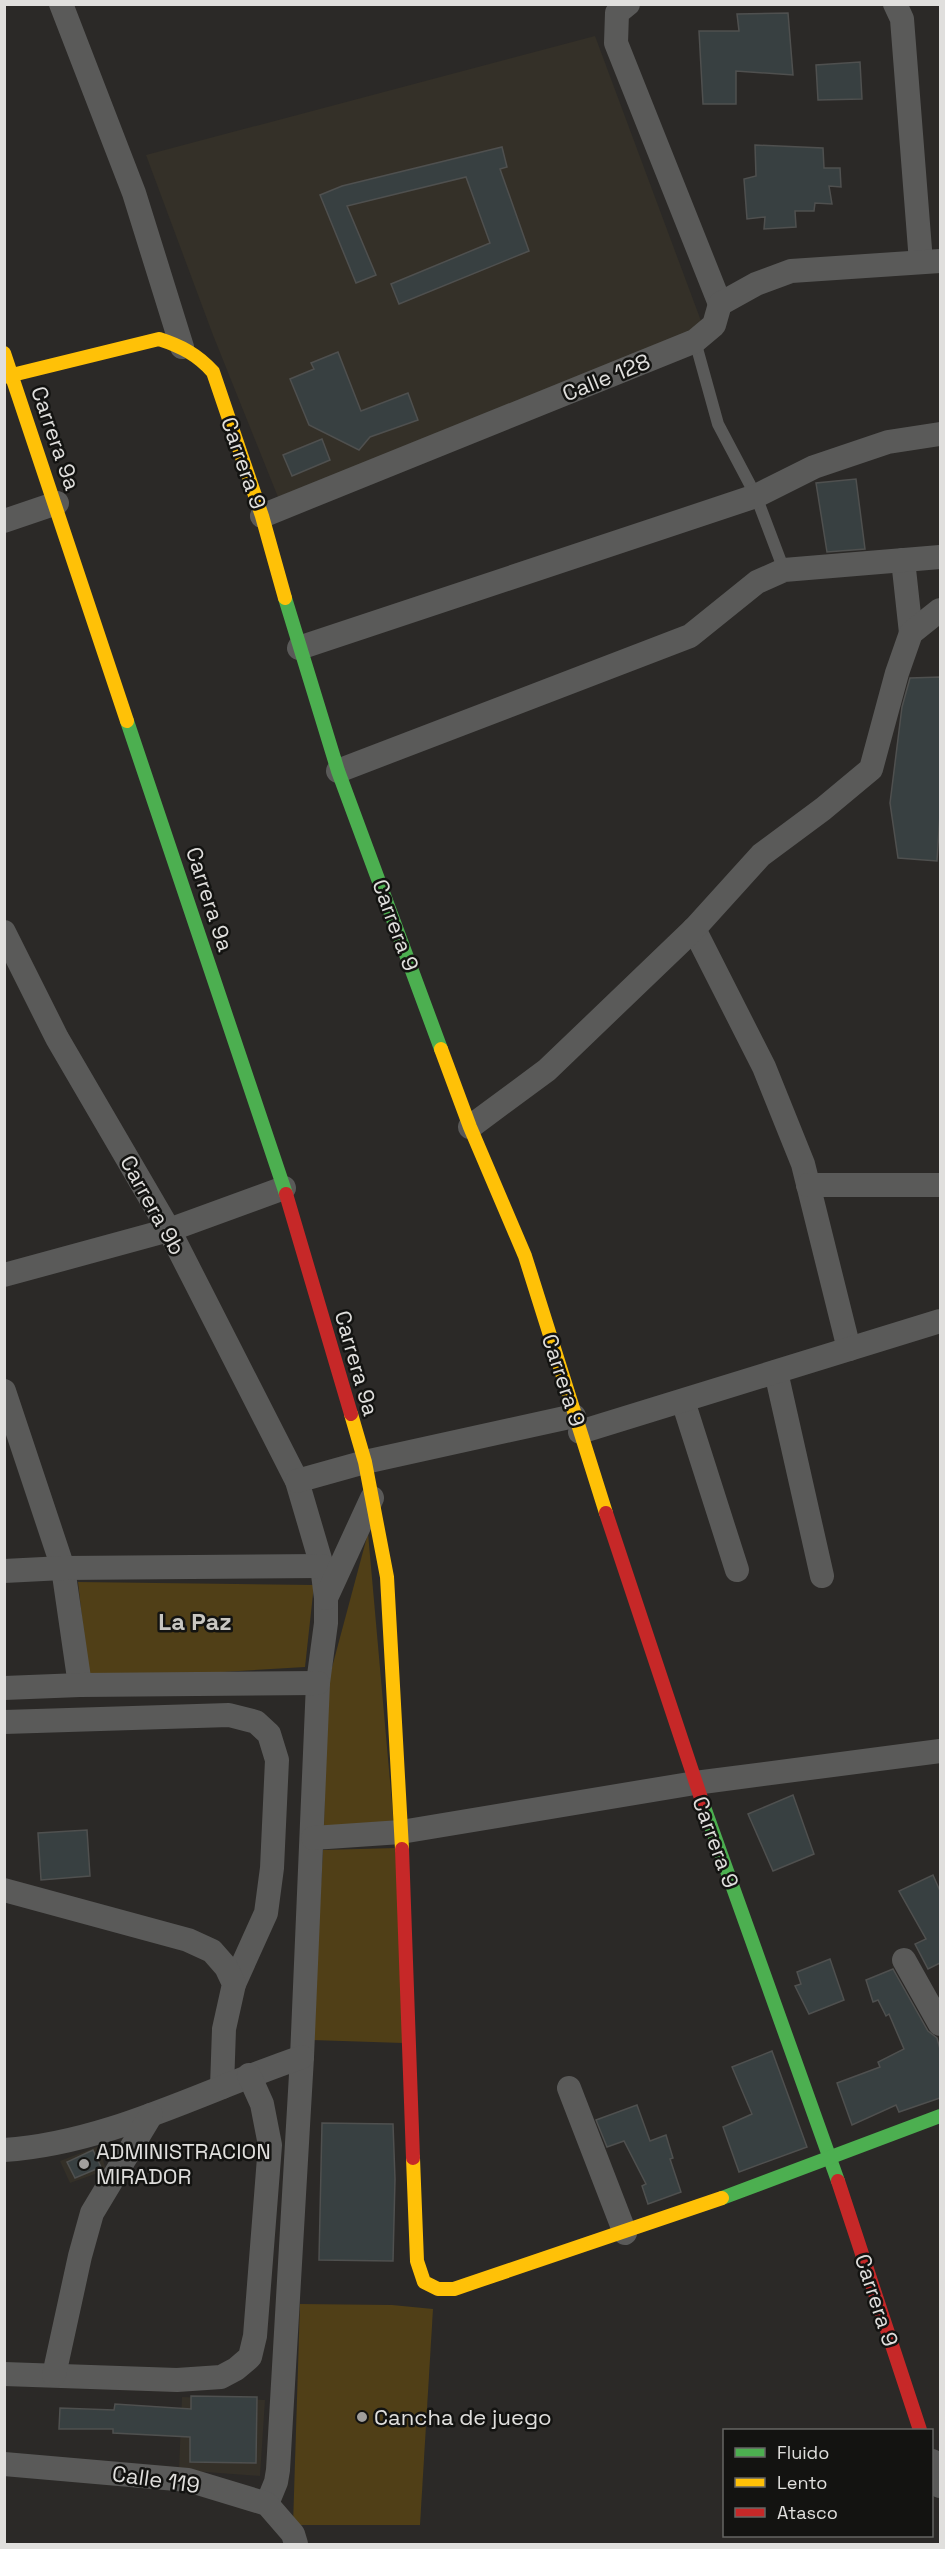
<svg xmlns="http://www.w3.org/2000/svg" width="945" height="2549" font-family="'Space Grotesk',sans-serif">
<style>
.built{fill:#343028}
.green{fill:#503f17}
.building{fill:#384041;stroke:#4f504f;stroke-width:1.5}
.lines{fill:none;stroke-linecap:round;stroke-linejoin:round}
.lane{stroke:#5a5a59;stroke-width:12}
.street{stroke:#5a5a59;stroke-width:24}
.fast{stroke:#4caf50;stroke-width:14}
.slow{stroke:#ffc107;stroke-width:14}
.jam{stroke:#c62828;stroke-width:14}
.poi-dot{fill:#a19f9d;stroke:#131311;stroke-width:2}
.labels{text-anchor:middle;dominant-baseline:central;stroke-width:5;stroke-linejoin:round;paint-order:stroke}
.street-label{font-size:22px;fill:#e0dfdd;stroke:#131311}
.poi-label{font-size:22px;fill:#e0dfdd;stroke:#131311;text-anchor:start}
.neighbourhood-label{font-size:24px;font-weight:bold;fill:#c8c6c1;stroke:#131311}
</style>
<rect width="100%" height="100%" fill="#2b2927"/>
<!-- built -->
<g class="built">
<polygon points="595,36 704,329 278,497 213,335 146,155"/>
<polygon points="99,2146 106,2170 70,2183 60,2161"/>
<polygon points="182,2397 265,2400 260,2476 179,2470"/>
</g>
<!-- green -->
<g class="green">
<polygon points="368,1533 394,1826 324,1826 327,1686"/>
<polygon points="78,1582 314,1585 305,1667 89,1680"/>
<polygon points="397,1848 403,2043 312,2040 323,1850"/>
<polygon points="300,2304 392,2305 433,2309 420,2525 293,2525"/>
</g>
<!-- building -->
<g class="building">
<polygon points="788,13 793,75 736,71 736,104 703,104 699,31 739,31 737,14"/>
<polygon points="860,62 862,99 818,100 816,65"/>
<polygon points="755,145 823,148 824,168 840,168 841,187 829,186 832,204 815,203 814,211 795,211 796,227 764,229 765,217 747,219 744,179 756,176"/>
<polygon points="502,147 507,167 500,169 529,251 399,304 391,284 490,243 466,177 347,206 376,275 356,283 320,195 342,186"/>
<polygon points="338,352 361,411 408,393 418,420 370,437 359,450 309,425 290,379 314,369 311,363"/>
<polygon points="322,439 330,460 292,476 283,455"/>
<polygon points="856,479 865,549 827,552 816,483"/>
<polygon points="940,677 940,814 937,861 898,858 890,803 902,707 910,678"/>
<polygon points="793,1795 814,1854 773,1871 748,1814"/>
<polygon points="87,1830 90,1876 41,1880 38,1833"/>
<polygon points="933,1875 940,1891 940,1963 928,1969 915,1944 926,1939 899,1891"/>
<polygon points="830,1959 844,2000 809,2014 795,1986 801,1984 797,1972"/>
<polygon points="893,1969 928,2031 937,2038 940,2049 940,2098 899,2112 896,2105 852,2125 837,2083 880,2067 878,2062 904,2049 889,2014 886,2016 878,2000 873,2002 866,1980"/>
<polygon points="772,2051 807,2147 739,2172 723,2127 752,2114 732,2067"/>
<polygon points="637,2105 650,2141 666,2135 673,2158 670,2159 681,2192 648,2204 642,2186 646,2184 624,2141 607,2147 596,2120"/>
<polygon points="322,2123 393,2124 395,2179 393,2261 319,2260"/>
<polygon points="93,2150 101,2167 75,2178 67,2162"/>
<polygon points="191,2396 257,2397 256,2463 190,2462 190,2437 113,2433 113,2429 59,2429 60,2408 114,2410 115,2404 191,2409"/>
</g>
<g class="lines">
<!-- lane -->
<polyline class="lane" points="695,341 718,424 756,496 784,570"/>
<!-- street -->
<g class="street">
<polyline points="61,4 134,193 182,347"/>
<polyline points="628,4 617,13 616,43 720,304"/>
<polyline points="895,4 902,19 921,262"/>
<polyline points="262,516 695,341 714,325 720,304 756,284 791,271 940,261"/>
<polyline points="4,521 57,503"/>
<polyline points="903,560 911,633"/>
<polyline points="299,648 756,496 814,467 888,442 940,434"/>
<polyline points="338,771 690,636 757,582 784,570 940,557"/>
<polyline points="694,929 764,1067 803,1164 849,1349"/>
<polyline points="4,932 57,1038 169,1230 297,1481 322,1566 326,1598 326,1623 318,1683 302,2057 278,2470 276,2482 267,2504"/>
<polyline points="470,1127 547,1070 694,929 761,855 823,809 871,769 897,673 911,633 940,610"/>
<polyline points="808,1185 940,1185"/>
<polyline points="4,1275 169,1230 284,1188"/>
<polyline points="776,1372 822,1576"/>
<polyline points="4,1391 63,1568 80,1685"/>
<polyline points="683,1401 737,1570"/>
<polyline points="580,1432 940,1321"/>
<polyline points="297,1481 365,1462 574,1416"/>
<polyline points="4,1571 63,1568 322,1566"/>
<polyline points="326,1598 372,1498"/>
<polyline points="4,1688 80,1685 318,1683"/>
<polyline points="4,1722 229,1715 256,1722 269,1734 277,1760 272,1868 266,1913 234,1984"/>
<polyline points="313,1838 401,1832 695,1783 940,1751"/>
<polyline points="4,1890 188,1940 212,1951 226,1967 234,1984 224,2029 222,2087"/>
<polyline points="904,1960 940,2024"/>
<polyline points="569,2088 625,2233"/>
<path d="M4 2150C109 2143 204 2090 302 2057"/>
<polyline points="4,2374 177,2380 221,2377 236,2369 250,2357 255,2336 270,2145 262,2104 249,2075"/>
<polyline points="54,2375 80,2256 92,2213 151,2115"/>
<polyline points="932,2461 940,2486"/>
<polyline points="4,2464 188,2480 267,2504 293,2534 296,2544"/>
</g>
<!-- fast -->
<g class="fast">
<polyline points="285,598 338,771 441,1049"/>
<polyline points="127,721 286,1194"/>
<polyline points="703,1804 838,2181"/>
<polyline points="722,2198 940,2116"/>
</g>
<!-- slow -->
<g class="slow">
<polyline points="4,353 127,721"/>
<path d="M4 377 159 339C181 346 198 355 213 372L262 516 285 598"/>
<polyline points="441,1049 470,1127 525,1256 606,1513"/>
<polyline points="351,1414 365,1462 387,1577 402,1849"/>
<polyline points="413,2158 417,2261 424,2282 438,2289 454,2289 722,2198"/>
</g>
<!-- jam -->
<g class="jam">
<polyline points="286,1194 351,1414"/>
<polyline points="606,1513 703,1804"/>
<polyline points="402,1849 413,2158"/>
<polyline points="838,2181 920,2430"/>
</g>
</g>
<!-- markers -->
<g class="poi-dot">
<circle cx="84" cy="2164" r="6"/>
<circle cx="362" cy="2417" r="6"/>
</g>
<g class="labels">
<!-- street labels -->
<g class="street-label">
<text transform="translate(606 377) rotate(-22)">Calle 128</text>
<text transform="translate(56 438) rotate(71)">Carrera 9a</text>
<text transform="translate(244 463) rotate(71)">Carrera 9</text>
<text transform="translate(210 899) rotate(72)">Carrera 9a</text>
<text transform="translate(396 925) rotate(70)">Carrera 9</text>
<text transform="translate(153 1205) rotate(61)">Carrera 9b</text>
<text transform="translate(357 1363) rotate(74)">Carrera 9a</text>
<text transform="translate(564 1380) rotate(72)">Carrera 9</text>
<text transform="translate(716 1842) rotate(70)">Carrera 9</text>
<text transform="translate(877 2300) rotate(72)">Carrera 9</text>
<text transform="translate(156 2479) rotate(8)">Calle 119</text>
</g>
<!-- poi labels -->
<g class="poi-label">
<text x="96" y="2151">ADMINISTRACION<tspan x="96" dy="25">MIRADOR</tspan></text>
<text x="374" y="2417">Cancha de juego</text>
</g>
<!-- neighbourhood labels -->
<g class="neighbourhood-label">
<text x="195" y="1621">La Paz</text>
</g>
</g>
<!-- border -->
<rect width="945" height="2549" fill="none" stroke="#e0dfdd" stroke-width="12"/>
<!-- legend -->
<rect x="723" y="2429" width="210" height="108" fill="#131311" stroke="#656563" stroke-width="1.5"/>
<rect x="735" y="2448" width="30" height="9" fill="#4caf50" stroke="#656563" stroke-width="1.5"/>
<text x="777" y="2459" font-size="18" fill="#e0dfdd">Fluido</text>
<rect x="735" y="2478" width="30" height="9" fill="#ffc107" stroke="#656563" stroke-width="1.5"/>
<text x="777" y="2489" font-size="18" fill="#e0dfdd">Lento</text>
<rect x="735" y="2508" width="30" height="9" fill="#c62828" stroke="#656563" stroke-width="1.5"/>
<text x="777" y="2519" font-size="18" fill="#e0dfdd">Atasco</text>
</svg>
